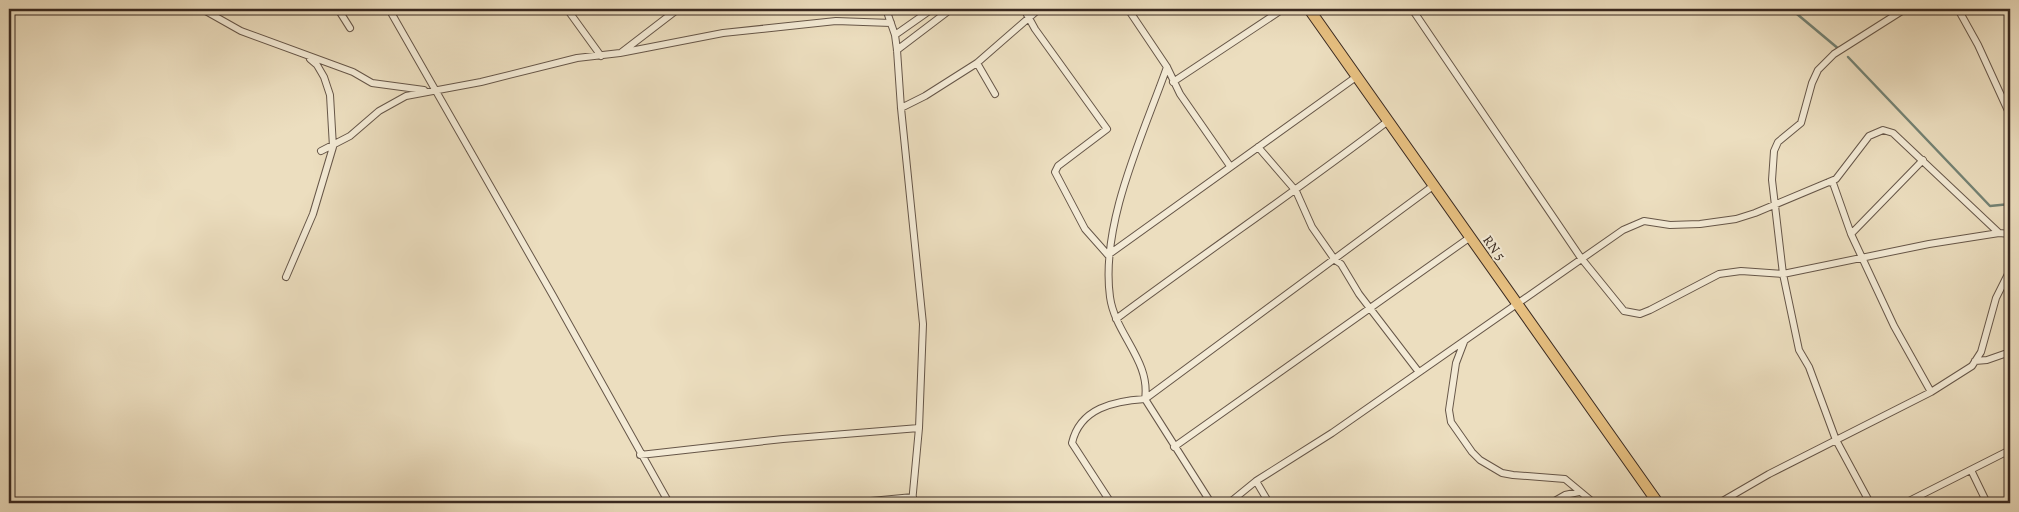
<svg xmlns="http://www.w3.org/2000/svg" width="2019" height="512" font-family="Alegreya,serif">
  <rect width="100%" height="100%" fill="#ecdebf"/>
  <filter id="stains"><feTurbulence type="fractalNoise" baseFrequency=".004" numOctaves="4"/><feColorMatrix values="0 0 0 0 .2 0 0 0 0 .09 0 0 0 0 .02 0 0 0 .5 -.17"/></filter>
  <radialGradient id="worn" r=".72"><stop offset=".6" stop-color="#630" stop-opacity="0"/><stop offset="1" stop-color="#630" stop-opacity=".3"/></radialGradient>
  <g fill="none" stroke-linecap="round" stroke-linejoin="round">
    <!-- stream -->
    <path stroke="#738274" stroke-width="2.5" d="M 1791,9 L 1840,50
      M 1848,57 L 1990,206 L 2010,204"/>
    <defs>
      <path id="minor" d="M 202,9 L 241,31 L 353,72 L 372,83 L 424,90
        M 338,9 L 350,28
        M 389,9 L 552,294 L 669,503
        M 567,9 L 601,56
        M 886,9 L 895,35 L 897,50 L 901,108 L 923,324 L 919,428 L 912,503
        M 1024,9 L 1035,29 L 1107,129 L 1058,166 L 1055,172 L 1085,229 L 1108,255 L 1356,77
        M 1128,9 L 1167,67 L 1180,94 L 1230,166
        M 1412,9 L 1581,258 L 1624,311 L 1640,314 L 1650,310 L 1719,274 L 1741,271 L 1783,274 L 1929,244 L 1999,233 L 2010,234
        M 1958,9 L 1978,45 L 2010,115
        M 895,35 L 932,9
        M 897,50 L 951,9
        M 622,52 L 678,9
        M 977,63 L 995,94
        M 1167,67 C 1143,135 1100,224 1110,297 C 1115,334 1151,361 1145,399 L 1211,503
        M 1173,82 L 1283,9
        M 901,108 L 925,96 L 977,63 L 1039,9
        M 1258,147 L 1296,191 L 1312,227 L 1335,260 L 1341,264 L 1359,294 L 1418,371
        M 321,151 L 350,136 L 379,111 L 406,96 L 481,82 L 577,58 L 620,53 L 723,33 L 836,21 L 891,23
        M 1923,160 L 1851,234 L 1894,326 L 1931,392
        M 1829,182 L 1833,183 L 1851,234
        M 286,277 L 313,214 L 333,147 L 330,95 L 324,77 L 317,65 L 310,59
        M 1116,319 C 1206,252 1299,189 1388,121
        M 1464,342 L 1456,363 L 1449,410 L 1451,422 L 1472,452 L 1480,460 L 1502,473 L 1513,475 L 1565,479 L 1594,503
        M 1975,361 L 1987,360 L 2010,352
        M 1174,447 L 1469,238
        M 640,455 L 783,439 L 919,428
        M 1971,470 L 1987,503
        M 1256,481 L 1269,503
        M 850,503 L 913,497
        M 1111,503 L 1072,443 C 1080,408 1114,401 1145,399 L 1433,186
        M 1229,503 L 1256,481 L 1332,433 L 1623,230 L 1644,221 L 1670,225 L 1700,224 L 1736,219 L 1755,213 L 1836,179 L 1869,136 L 1883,130 L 1893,133 L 1999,233
        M 1551,503 L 1565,495 L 1579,492
        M 1719,503 L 1769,474 L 1931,392 L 1972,366 L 1981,352 L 1996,298 L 2010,270
        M 1870,503 L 1836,440 L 1809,367 L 1799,350 L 1783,274 L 1772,180 L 1774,151 L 1778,142 L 1801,123 L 1812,83 L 1818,70 L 1834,54 L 1905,9
        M 1905,503 L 2010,450"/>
      <path id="primary" d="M 1309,9 L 1658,503"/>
    </defs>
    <!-- minor casing -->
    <use href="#minor" stroke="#665648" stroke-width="8"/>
    <!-- primary casing -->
    <use href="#primary" stroke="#392920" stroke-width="12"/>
    <!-- minor -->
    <use href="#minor" stroke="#f3ead5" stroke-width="6"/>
    <!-- primary -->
    <use href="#primary" stroke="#e6bf80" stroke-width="10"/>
  </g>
  <g text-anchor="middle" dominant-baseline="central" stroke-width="4" stroke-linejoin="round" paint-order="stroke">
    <!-- street labels -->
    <g font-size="14" fill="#392920" stroke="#f3ead5">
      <text transform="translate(1494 248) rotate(54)">RN 5</text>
    </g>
  </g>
  <!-- margin -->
  <rect width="2019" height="512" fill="none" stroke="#ecdebf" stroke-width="30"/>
  <rect x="10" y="10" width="1999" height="492" fill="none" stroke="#392920" stroke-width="2.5"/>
  <rect x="15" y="15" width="1989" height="482" fill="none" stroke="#392920"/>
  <rect width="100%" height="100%" filter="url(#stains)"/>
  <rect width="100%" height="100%" fill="url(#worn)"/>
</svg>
